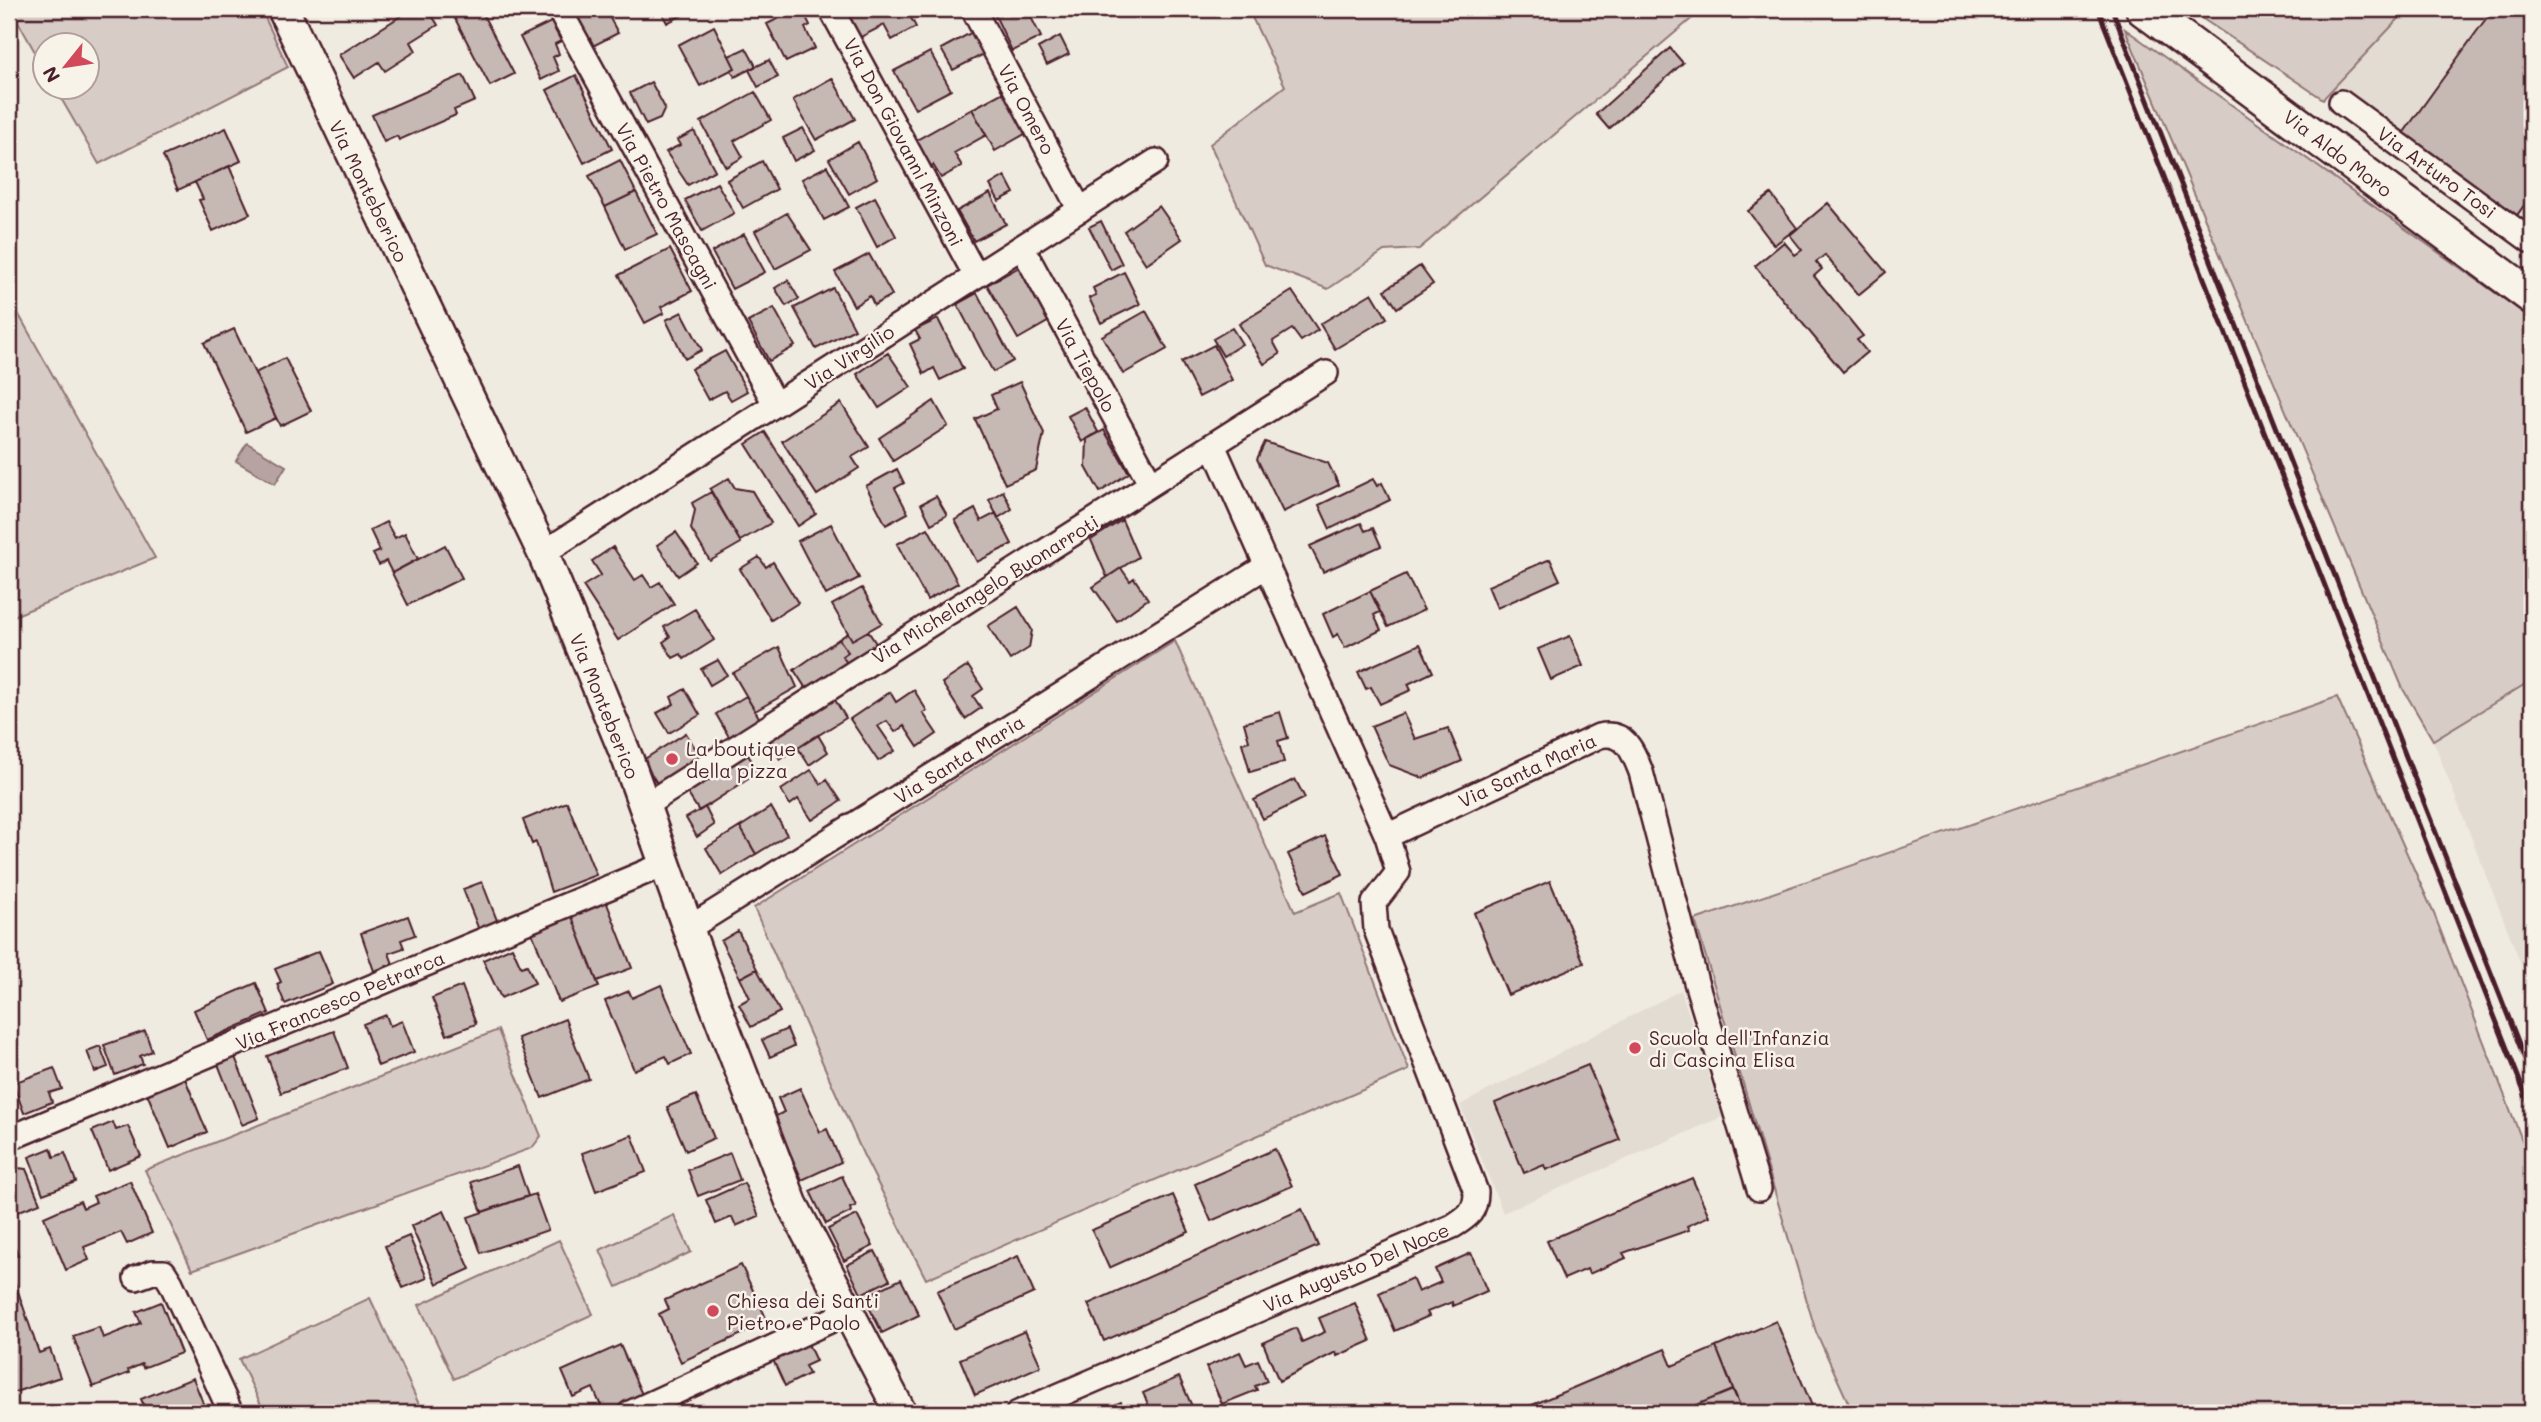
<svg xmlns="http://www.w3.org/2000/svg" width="2541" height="1422" font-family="Mali,sans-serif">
  <rect width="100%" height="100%" fill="#f0ebe0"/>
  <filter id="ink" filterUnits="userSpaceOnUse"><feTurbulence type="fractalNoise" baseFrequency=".0143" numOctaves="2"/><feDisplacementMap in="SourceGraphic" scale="14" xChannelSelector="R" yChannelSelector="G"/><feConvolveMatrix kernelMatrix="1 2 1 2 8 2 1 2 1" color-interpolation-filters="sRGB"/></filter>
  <g filter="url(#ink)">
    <!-- built -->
    <path fill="#e3dcd2" d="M 2408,9 L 2532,9 L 2532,231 L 2333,90 Z
      M 2532,680 L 2532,992 L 2433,740 Z
      M 1681,990 L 1722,1117 L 1503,1213 L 1460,1105 Z"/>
    <!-- green -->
    <path fill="#d8cdc6" stroke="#917678" stroke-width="2" d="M 11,9 L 261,9 L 288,67 L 99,164 L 55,88 L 88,88 L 88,46 L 46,46 L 45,70 Z
      M 1248,9 L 1703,9 L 1419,249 L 1384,251 L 1328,289 L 1265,265 L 1210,144 L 1285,86 Z
      M 2188,9 L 2408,9 L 2323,99 Z
      M 2125,29 L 2532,319 L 2532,680 L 2433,740 L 2403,689 Z
      M 9,297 L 155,558 L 9,618 Z
      M 1175,641 L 1295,912 L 1341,893 L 1409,1070 L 926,1279 L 863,1154 L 754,908 Z
      M 2337,697 L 2434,914 L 2532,1166 L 2532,1413 L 1853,1413 L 1816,1332 L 1695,920 Z
      M 498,1030 L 541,1136 L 532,1148 L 192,1270 L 145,1170 Z
      M 674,1215 L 691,1252 L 617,1287 L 600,1250 Z
      M 559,1240 L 593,1314 L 454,1379 L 419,1305 Z
      M 370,1298 L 423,1413 L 265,1413 L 239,1359 Z"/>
    <!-- water -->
    <path fill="#b7a4a2" stroke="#8b6f72" stroke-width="2" d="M 247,443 L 286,466 L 275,484 L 236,461 Z"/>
    <!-- building -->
    <path fill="#c6b8b3" stroke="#4a1f2b" stroke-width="2" d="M 412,9 L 428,9 L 438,25 L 411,42 L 416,51 L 385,71 L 379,62 L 354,78 L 339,55 Z
      M 450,9 L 480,9 L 514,74 L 490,86 Z
      M 572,9 L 605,9 L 618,33 L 591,47 Z
      M 660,9 L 694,9 L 667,23 Z
      M 798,9 L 802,9 L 810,25 L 805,28 L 815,48 L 786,62 L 767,24 Z
      M 855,9 L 906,9 L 916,27 L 892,40 L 884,25 L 859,38 L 847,13 Z
      M 992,9 L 1027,9 L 1041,37 L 1012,51 Z
      M 2493,9 L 2532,9 L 2532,194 L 2515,218 L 2402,135 Z
      M 551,22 L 561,41 L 555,44 L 559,54 L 553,57 L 559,71 L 541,80 L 520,37 Z
      M 714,26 L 735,68 L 700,86 L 678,45 Z
      M 974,31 L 986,53 L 953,70 L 941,49 Z
      M 1060,36 L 1069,54 L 1047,65 L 1038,48 Z
      M 746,48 L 756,66 L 735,77 L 731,70 L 735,68 L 729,56 Z
      M 1670,48 L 1683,63 L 1609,129 L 1596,114 Z
      M 930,52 L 951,90 L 915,109 L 894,71 Z
      M 769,60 L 778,77 L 758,87 L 749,70 Z
      M 463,75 L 475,101 L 454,110 L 456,115 L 399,140 L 397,136 L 384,142 L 372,115 Z
      M 576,75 L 612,149 L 584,163 L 547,90 Z
      M 832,78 L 855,119 L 816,140 L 793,100 Z
      M 651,82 L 665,108 L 660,119 L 646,125 L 630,93 Z
      M 1007,90 L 1030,131 L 995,151 L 972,109 Z
      M 755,92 L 771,120 L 734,141 L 743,157 L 726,167 L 701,122 Z
      M 972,109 L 986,135 L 954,153 L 962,166 L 941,178 L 933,165 L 930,167 L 915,141 Z
      M 226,128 L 241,161 L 178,190 L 163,156 Z
      M 803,128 L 815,150 L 794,161 L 783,138 Z
      M 694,131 L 715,170 L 688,185 L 666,152 L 680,145 L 677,140 Z
      M 858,142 L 877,178 L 849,194 L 829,159 Z
      M 620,160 L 636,192 L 605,207 L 589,176 Z
      M 762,161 L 777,189 L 743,208 L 727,180 Z
      M 229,166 L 250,214 L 213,231 L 199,200 L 203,199 L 195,182 Z
      M 827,166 L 849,207 L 824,220 L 802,179 Z
      M 1005,176 L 1014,193 L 999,201 L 990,185 Z
      M 717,183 L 734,213 L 702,231 L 685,200 Z
      M 636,192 L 657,234 L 625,249 L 605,207 Z
      M 990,193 L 1006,224 L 974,241 L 957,211 Z
      M 1771,194 L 1797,228 L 1774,245 L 1748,211 Z
      M 875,197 L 896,236 L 877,247 L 856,207 Z
      M 1828,203 L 1886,272 L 1858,295 L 1825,255 L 1816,262 L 1822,269 L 1814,276 L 1863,336 L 1857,340 L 1867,352 L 1843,372 L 1755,266 L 1784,242 L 1795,255 L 1802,250 L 1790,235 Z
      M 1159,206 L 1182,239 L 1146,264 L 1124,231 Z
      M 787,213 L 811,250 L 775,269 L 755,231 Z
      M 1101,221 L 1122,264 L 1111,270 L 1089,227 Z
      M 744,234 L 765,272 L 732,289 L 712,252 Z
      M 670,249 L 692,291 L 661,307 L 664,313 L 645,323 L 619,275 Z
      M 869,254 L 892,295 L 874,305 L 870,296 L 854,306 L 835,272 Z
      M 1021,266 L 1051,320 L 1018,339 L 987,285 Z
      M 1420,266 L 1433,284 L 1397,308 L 1385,290 Z
      M 1124,272 L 1140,304 L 1101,323 L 1089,298 L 1096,295 L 1093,288 Z
      M 788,280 L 799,299 L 786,306 L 775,288 Z
      M 833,288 L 855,329 L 816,349 L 794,308 Z
      M 1292,291 L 1318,330 L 1301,341 L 1292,329 L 1273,341 L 1280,354 L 1264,364 L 1239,324 Z
      M 977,293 L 1013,361 L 993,372 L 957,304 Z
      M 1372,293 L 1387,318 L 1335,349 L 1320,324 Z
      M 774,308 L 795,346 L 769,361 L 748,322 Z
      M 1146,311 L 1167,349 L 1123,374 L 1102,336 Z
      M 682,312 L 702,350 L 685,359 L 666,320 Z
      M 938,319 L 963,369 L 940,380 L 934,368 L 924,374 L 910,344 L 920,339 L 915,330 Z
      M 1232,328 L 1242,344 L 1223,356 L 1213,339 Z
      M 234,329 L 276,418 L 246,432 L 204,343 Z
      M 1214,345 L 1232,380 L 1199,397 L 1181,362 Z
      M 725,351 L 747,391 L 731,400 L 725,391 L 708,400 L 691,369 Z
      M 888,353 L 911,387 L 879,408 L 857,374 Z
      M 285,358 L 311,411 L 280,426 L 255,373 Z
      M 1020,382 L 1044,433 L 1036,470 L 1005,484 L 975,419 L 997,409 L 991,395 Z
      M 934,401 L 948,426 L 893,461 L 879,438 Z
      M 841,403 L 869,447 L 852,457 L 859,468 L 817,495 L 782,441 Z
      M 1085,407 L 1098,432 L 1082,442 L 1068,416 Z
      M 1104,430 L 1129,473 L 1100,492 L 1086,467 L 1087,439 Z
      M 765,432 L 816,514 L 798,526 L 746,444 Z
      M 1265,442 L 1328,463 L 1339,485 L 1283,512 L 1257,459 Z
      M 897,469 L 904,483 L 895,488 L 908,513 L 886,525 L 866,486 Z
      M 729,478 L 735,488 L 752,491 L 771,523 L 740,541 L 710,489 Z
      M 1373,479 L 1377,486 L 1382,483 L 1390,500 L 1330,529 L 1319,505 Z
      M 1003,491 L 1012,509 L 998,518 L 989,500 Z
      M 711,492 L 741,543 L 710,561 L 691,529 L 695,510 L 692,503 Z
      M 936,496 L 947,515 L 931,524 L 921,504 Z
      M 975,509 L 981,521 L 996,513 L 1012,544 L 977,562 L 955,520 Z
      M 1122,520 L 1138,557 L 1107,577 L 1091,540 Z
      M 386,522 L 395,538 L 405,533 L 418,559 L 392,573 L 386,561 L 379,565 L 373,554 L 380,551 L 370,530 Z
      M 1361,523 L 1365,531 L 1373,528 L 1381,546 L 1323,572 L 1310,546 Z
      M 831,524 L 859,578 L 826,595 L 798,541 Z
      M 928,528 L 958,583 L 927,600 L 897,544 Z
      M 676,532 L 697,563 L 678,576 L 657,545 Z
      M 445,545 L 462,578 L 408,605 L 392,573 Z
      M 613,547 L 635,580 L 643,575 L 651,587 L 660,582 L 674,604 L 618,640 L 583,586 L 601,575 L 592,561 Z
      M 759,557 L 766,567 L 773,562 L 798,603 L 771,620 L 740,569 Z
      M 1550,559 L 1560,580 L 1497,608 L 1488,586 Z
      M 1121,568 L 1130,581 L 1134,578 L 1148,599 L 1117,621 L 1093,587 Z
      M 1406,574 L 1424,610 L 1388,627 L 1370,591 Z
      M 862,588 L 882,623 L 852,640 L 832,605 Z
      M 1370,591 L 1380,612 L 1374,615 L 1381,630 L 1345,648 L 1338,634 L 1333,637 L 1323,614 Z
      M 1018,607 L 1032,630 L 1029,648 L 1010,660 L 988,626 Z
      M 695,609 L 714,640 L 684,659 L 681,654 L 673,658 L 663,642 L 670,637 L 664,627 Z
      M 868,631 L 877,645 L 847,663 L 842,656 L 848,652 L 839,639 L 848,633 L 852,640 Z
      M 1570,636 L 1583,666 L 1551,680 L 1538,649 Z
      M 839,639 L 848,652 L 842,656 L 847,663 L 807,690 L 794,670 Z
      M 1420,644 L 1433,672 L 1408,684 L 1411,690 L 1380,704 L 1371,687 L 1366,689 L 1358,672 Z
      M 779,647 L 797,687 L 755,711 L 733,673 Z
      M 718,660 L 727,675 L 710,685 L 701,669 Z
      M 968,666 L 983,689 L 973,696 L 981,708 L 965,719 L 942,683 Z
      M 685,689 L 700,715 L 669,733 L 657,713 L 674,704 L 671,697 Z
      M 914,690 L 927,711 L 923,713 L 937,734 L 918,747 L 904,726 L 895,732 L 887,721 L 878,726 L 895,751 L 878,761 L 850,719 L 890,692 L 896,702 Z
      M 746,696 L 760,719 L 729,737 L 716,714 Z
      M 835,700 L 846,718 L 780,759 L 769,741 Z
      M 1280,712 L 1288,738 L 1278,741 L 1284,762 L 1250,772 L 1242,743 L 1249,741 L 1244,723 Z
      M 1403,713 L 1415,739 L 1448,728 L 1462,761 L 1423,778 L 1389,765 L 1371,726 Z
      M 686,733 L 701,758 L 658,785 L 643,760 Z
      M 818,735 L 828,752 L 809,765 L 798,748 Z
      M 746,752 L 759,772 L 699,811 L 686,791 Z
      M 811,770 L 821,784 L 827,780 L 841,801 L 812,820 L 798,799 L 790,805 L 781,790 Z
      M 1295,779 L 1305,798 L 1263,819 L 1254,800 Z
      M 567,802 L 596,875 L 551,892 L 536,842 L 532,844 L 523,820 Z
      M 705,807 L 714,825 L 697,837 L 686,818 Z
      M 771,807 L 787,835 L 756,854 L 740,827 Z
      M 740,827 L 756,854 L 722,875 L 706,848 Z
      M 1325,836 L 1343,874 L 1306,892 L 1288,854 Z
      M 1550,881 L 1584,963 L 1508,995 L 1474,913 Z
      M 482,882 L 498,923 L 479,930 L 463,889 Z
      M 606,901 L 632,968 L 597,981 L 571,914 Z
      M 571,914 L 599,987 L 559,1002 L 531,930 Z
      M 408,916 L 415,935 L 401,940 L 404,948 L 389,953 L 393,964 L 374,971 L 361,933 Z
      M 738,931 L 757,969 L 740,978 L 721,941 Z
      M 512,947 L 521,967 L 527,965 L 535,983 L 501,998 L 483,960 Z
      M 319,951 L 333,984 L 285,1004 L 277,984 L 281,982 L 275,969 Z
      M 757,969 L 780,1012 L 751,1027 L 739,1004 L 750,998 L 740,978 Z
      M 256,983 L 269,1013 L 207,1040 L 194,1010 Z
      M 661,985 L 691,1054 L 670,1064 L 666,1056 L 634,1070 L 605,1001 L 629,991 L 632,998 Z
      M 462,986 L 476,1024 L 447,1035 L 432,998 Z
      M 386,1015 L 390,1026 L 402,1021 L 414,1052 L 378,1066 L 363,1024 Z
      M 565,1019 L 589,1079 L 542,1098 L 518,1038 Z
      M 787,1029 L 794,1046 L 770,1057 L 762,1040 Z
      M 145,1031 L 152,1051 L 140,1056 L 143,1064 L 115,1075 L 104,1045 Z
      M 334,1031 L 348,1068 L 281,1093 L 267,1056 Z
      M 100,1046 L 108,1067 L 95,1072 L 87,1051 Z
      M 235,1057 L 259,1118 L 242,1125 L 218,1064 Z
      M 1588,1065 L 1620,1140 L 1546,1170 L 1544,1165 L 1524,1173 L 1495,1103 Z
      M 54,1068 L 62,1089 L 49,1093 L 52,1102 L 24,1113 L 13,1083 Z
      M 184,1076 L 207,1132 L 170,1148 L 146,1091 Z
      M 800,1088 L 820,1132 L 827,1129 L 841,1162 L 802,1180 L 774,1117 L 784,1112 L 778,1098 Z
      M 696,1095 L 714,1138 L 686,1151 L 667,1107 Z
      M 113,1122 L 116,1130 L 128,1126 L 141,1156 L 108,1170 L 92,1131 Z
      M 632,1135 L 646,1172 L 596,1191 L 582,1153 Z
      M 51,1148 L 54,1157 L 65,1153 L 76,1182 L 43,1194 L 29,1157 Z
      M 1275,1149 L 1292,1186 L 1211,1221 L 1195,1184 Z
      M 730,1153 L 740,1180 L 698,1196 L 688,1170 Z
      M 518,1166 L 528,1196 L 482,1212 L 471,1182 Z
      M 9,1167 L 26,1169 L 40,1203 L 9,1215 L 9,1197 L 16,1192 Z
      M 842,1176 L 856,1206 L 850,1208 L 851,1212 L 826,1224 L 810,1191 Z
      M 1692,1178 L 1709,1216 L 1687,1226 L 1689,1230 L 1623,1253 L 1626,1258 L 1589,1274 L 1587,1269 L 1564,1279 L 1547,1241 Z
      M 130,1181 L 152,1233 L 127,1244 L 121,1232 L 84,1247 L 89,1260 L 66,1270 L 44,1217 L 80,1201 L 83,1208 L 96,1202 L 93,1196 Z
      M 744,1183 L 759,1216 L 736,1226 L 732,1217 L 716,1224 L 706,1200 Z
      M 535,1194 L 548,1230 L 481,1253 L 468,1217 Z
      M 1173,1195 L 1189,1232 L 1109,1268 L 1092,1230 Z
      M 1302,1209 L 1318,1246 L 1104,1341 L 1088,1304 Z
      M 444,1211 L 470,1269 L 437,1284 L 411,1226 Z
      M 857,1215 L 873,1246 L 844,1261 L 828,1229 Z
      M 9,1232 L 18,1255 L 9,1258 Z
      M 409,1236 L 427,1278 L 403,1288 L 385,1246 Z
      M 875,1251 L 890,1280 L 861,1294 L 847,1265 Z
      M 1471,1253 L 1487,1291 L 1453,1306 L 1452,1302 L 1427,1312 L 1429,1316 L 1395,1331 L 1379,1293 L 1412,1278 L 1418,1292 L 1441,1282 L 1435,1269 Z
      M 1018,1256 L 1034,1293 L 954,1329 L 937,1291 Z
      M 9,1265 L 39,1353 L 50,1349 L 60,1377 L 9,1394 Z
      M 741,1265 L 768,1322 L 681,1362 L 659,1314 L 669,1309 L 665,1300 Z
      M 901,1279 L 919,1315 L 882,1333 L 864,1297 Z
      M 161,1302 L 181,1353 L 143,1368 L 142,1364 L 128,1370 L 129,1373 L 93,1387 L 73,1336 L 99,1327 L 103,1338 L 141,1323 L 136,1312 Z
      M 1355,1303 L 1371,1341 L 1337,1356 L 1336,1352 L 1279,1381 L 1263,1343 L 1296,1328 L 1302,1342 L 1325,1332 L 1319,1318 Z
      M 1776,1321 L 1815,1413 L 1743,1413 L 1716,1347 Z
      M 1025,1331 L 1041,1366 L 975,1395 L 960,1359 Z
      M 808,1344 L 816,1361 L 805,1366 L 809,1374 L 785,1386 L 773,1360 Z
      M 620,1345 L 644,1399 L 613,1413 L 604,1413 L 593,1388 L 573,1397 L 562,1371 Z
      M 1716,1347 L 1733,1390 L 1677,1413 L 1518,1411 L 1665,1349 L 1672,1366 Z
      M 1240,1352 L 1246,1365 L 1258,1360 L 1267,1381 L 1255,1386 L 1257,1390 L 1222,1404 L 1206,1367 Z
      M 1179,1377 L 1195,1413 L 1132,1413 L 1149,1406 L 1143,1393 Z
      M 193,1378 L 207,1413 L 147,1413 L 141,1399 Z
      M 1733,1390 L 1743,1413 L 1677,1413 Z
      M 1121,1402 L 1125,1413 L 1095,1413 Z"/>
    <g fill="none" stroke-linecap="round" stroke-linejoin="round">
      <defs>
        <path id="minor" d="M 559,9 L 775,404
          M 831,9 L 976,276
          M 973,9 L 1080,210
          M 2341,102 L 2532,242
          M 1022,247 L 1151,484
          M 1213,445 L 1387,836 L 1599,736 C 1625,730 1633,751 1641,772 L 1696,982 L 1759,1189
          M 543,553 L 1156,161
          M 644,806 L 1326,373
          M 689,928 L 1265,567
          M 15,1136 L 665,864
          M 136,1278 L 153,1272 L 164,1272 L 171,1283 L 231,1413
          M 630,1413 L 849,1312
          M 1018,1413 L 1453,1226 C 1469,1216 1476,1211 1476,1192 L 1376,930 L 1374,903 L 1398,872 L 1387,836"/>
        <path id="tertiary" d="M 283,9 L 543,553 L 628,760 L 715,1004 L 792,1204 L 901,1413"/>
        <path id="secondary" d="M 2143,9 L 2532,297"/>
      </defs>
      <!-- minor casing -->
      <use href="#minor" stroke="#4a1f2b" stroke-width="28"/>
      <!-- tertiary casing -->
      <use href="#tertiary" stroke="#4a1f2b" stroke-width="35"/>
      <!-- secondary casing -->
      <use href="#secondary" stroke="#4a1f2b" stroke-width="38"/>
      <!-- minor -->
      <use href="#minor" stroke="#f7f3e8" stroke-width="23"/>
      <!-- tertiary -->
      <use href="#tertiary" stroke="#f7f3e8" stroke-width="30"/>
      <!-- secondary -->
      <use href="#secondary" stroke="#f7f3e8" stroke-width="33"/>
      <!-- rail -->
      <path stroke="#4a1f2b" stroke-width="5" d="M 2098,9 L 2532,1112
        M 2112,9 L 2532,1077"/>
    </g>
  </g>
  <!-- markers -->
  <g fill="#d1495b" stroke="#f7f3e8" stroke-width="2.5">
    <circle cx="672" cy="759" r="7"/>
    <circle cx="1635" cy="1048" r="7"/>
    <circle cx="713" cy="1311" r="7"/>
  </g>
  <g text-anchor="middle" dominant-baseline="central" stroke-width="5" stroke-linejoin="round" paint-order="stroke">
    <!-- street labels -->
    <g font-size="19" fill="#4a1f2b" stroke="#f7f3e8">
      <text transform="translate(1027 109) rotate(62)">Via Omero</text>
      <text transform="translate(904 142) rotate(62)">Via Don Giovanni Minzoni</text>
      <text transform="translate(2338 153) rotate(37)">Via Aldo Moro</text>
      <text transform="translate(2437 172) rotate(36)">Via Arturo Tosi</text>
      <text transform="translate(369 191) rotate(64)">Via Monteberico</text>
      <text transform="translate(667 206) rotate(61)">Via Pietro Mascagni</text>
      <text transform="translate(849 357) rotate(-33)">Via Virgilio</text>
      <text transform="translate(1086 365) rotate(61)">Via Tiepolo</text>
      <text transform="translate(985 589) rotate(-32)">Via Michelangelo Buonarroti</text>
      <text transform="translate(605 706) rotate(68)">Via Monteberico</text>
      <text transform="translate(959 759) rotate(-32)">Via Santa Maria</text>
      <text transform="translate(1527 770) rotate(-25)">Via Santa Maria</text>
      <text transform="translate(340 1000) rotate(-23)">Via Francesco Petrarca</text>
      <text transform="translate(1356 1267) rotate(-23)">Via Augusto Del Noce</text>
    </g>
    <!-- poi labels -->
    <g font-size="19" fill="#4a1f2b" stroke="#f7f3e8" text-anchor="start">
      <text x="686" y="748">La boutique<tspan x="686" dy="22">della pizza</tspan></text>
      <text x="1649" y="1037">Scuola dell'Infanzia<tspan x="1649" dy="22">di Cascina Elisa</tspan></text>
      <text x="727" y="1300">Chiesa dei Santi<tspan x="727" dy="22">Pietro e Paolo</tspan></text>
    </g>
  </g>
  <!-- margin -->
  <rect width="2541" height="1422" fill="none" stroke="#f7f3e8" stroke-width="35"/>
  <rect x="18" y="18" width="2506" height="1387" fill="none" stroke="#4a1f2b" stroke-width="2.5" filter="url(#ink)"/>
  <!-- north arrow -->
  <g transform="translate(66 66) rotate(240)"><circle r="33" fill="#f7f3e8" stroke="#b29e9c" stroke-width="2"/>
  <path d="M0-5L12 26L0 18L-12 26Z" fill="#d1495b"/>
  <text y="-10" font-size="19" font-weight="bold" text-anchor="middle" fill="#4a1f2b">N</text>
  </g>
</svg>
